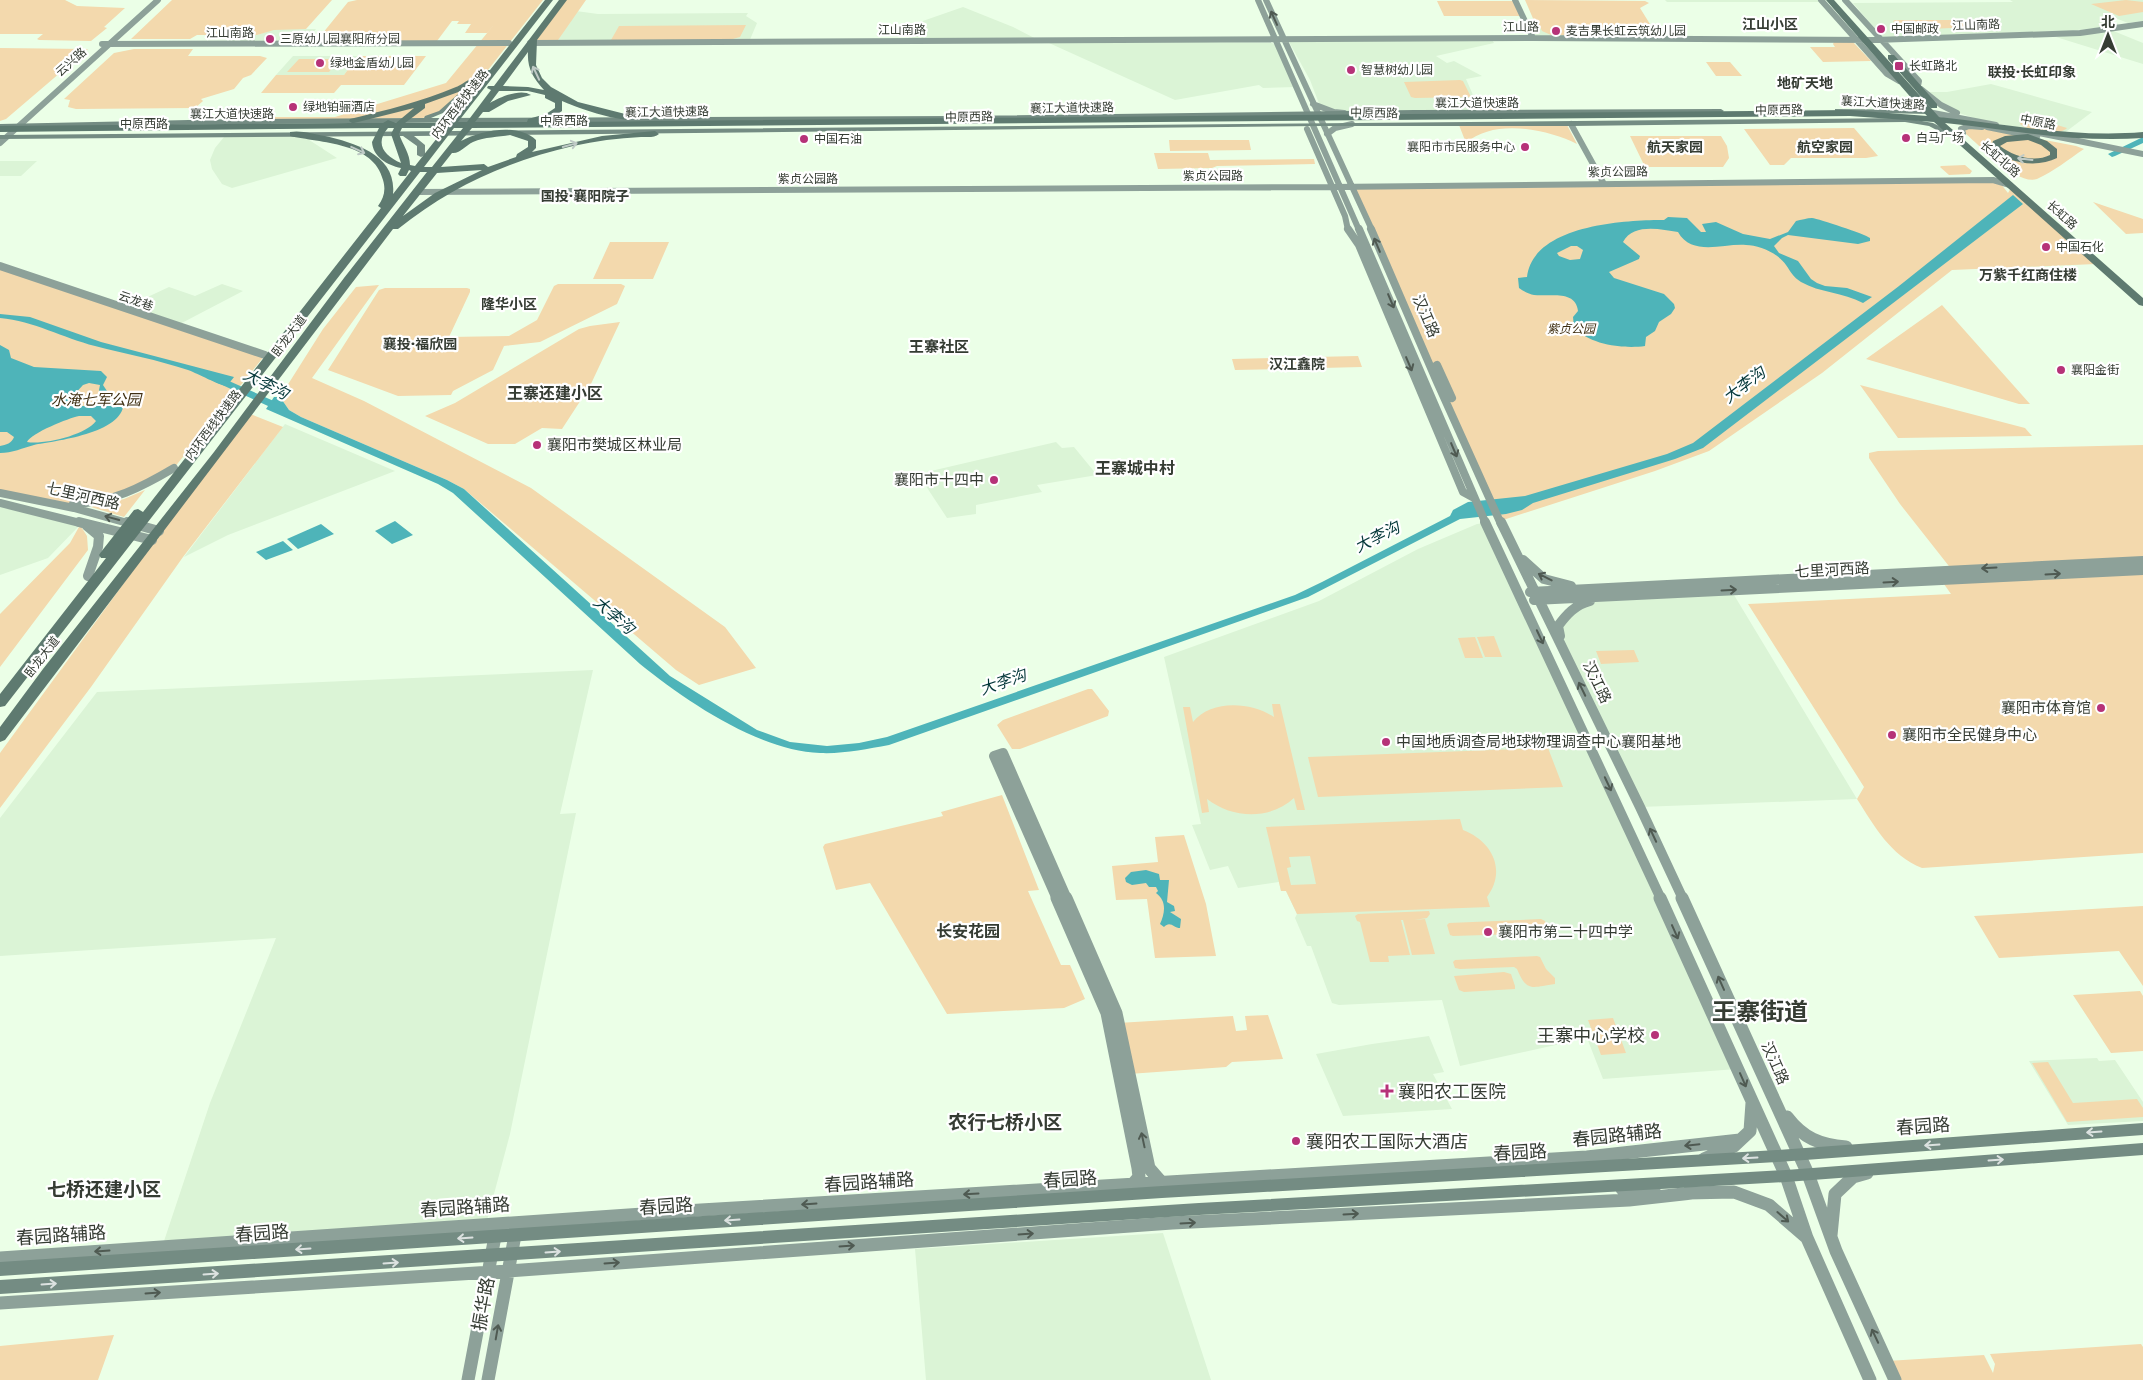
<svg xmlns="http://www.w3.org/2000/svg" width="2143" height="1380" font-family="'Roboto Serif','Noto Sans SC',serif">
  <rect width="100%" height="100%" fill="#ebffe7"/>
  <!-- built -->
  <path fill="#dbf4d6" d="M 1665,0 L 1819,0 L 1820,2 L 1667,2 Z
    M 2010,0 L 2143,0 L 2143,21 L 2128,23 L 2113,17 L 2107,18 L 2120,25 L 2069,31 L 1882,37 L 1853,3 L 2013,2 Z
    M 963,7 L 1013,27 L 1040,41 L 916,42 L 897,30 Z
    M 576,11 L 598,14 L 748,13 L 746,16 L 757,23 L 749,42 L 556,43 Z
    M 1526,23 L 1577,23 L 1586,38 L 1533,38 Z
    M 274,29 L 316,29 L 304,44 L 228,44 L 237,35 L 257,35 Z
    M 2111,30 L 2143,43 L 2143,64 L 2056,37 Z
    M 1288,40 L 1492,40 L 1494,43 L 1436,56 L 1447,63 L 1454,61 L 1482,76 L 1466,79 L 1480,111 L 1344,112 L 1320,106 L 1310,80 Z
    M 1203,42 L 1272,43 L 1275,45 L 1295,87 L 1263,88 L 1259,85 L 1175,100 L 1049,43 Z
    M 293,56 L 358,56 L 344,75 L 276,75 Z
    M 1991,84 L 2080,109 L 2092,112 L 2059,137 L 1977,119 L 1956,112 L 1925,92 L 1947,92 Z
    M 303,136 L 337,158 L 232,188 L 222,184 L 212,169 L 210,160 L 215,148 L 224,137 Z
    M 0,161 L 37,161 L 21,176 L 0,176 Z
    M 222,284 L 243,291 L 176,326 L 124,308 L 169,287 L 195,296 Z
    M 285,424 L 395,471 L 228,535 L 184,557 Z
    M 1056,442 L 1062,448 L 1074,447 L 1097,475 L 1037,485 L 1042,492 L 976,505 L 976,514 L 947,518 L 918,474 Z
    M 0,505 L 80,525 L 48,558 L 0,575 Z
    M 1486,523 L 1737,1069 L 1603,1079 L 1587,1038 L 1460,1066 L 1442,1000 L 1339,1005 L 1332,1003 L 1311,946 L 1307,946 L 1295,918 L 1297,914 L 1286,891 L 1281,891 L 1279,882 L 1238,888 L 1228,866 L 1210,870 L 1192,825 L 1201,824 L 1164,657 L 1319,601 L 1418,549 L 1477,524 Z
    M 1731,590 L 1857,799 L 1640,807 L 1561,645 L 1558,626 L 1579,604 L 1612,596 Z
    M 593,670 L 560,814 L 576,813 L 510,1134 L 486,1224 L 162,1247 L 210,1103 L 276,938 L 0,956 L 0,818 L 97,692 Z
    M 1429,1036 L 1444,1072 L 1433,1074 L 1452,1109 L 1343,1116 L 1316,1054 L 1372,1044 Z
    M 2097,1058 L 2099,1061 L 2115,1060 L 2143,1102 L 2143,1121 L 2068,1125 L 2029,1061 Z
    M 1163,1233 L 1211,1380 L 926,1380 L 915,1249 Z"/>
  <!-- green -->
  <path fill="#f3d9ad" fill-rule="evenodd" d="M 0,0 L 65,0 L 77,6 L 125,8 L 104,27 L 107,28 L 91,41 L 39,40 L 37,39 L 43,34 L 0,34 Z
    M 172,0 L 332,0 L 306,29 L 274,30 L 257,35 L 197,35 L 190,39 L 131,39 Z
    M 357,0 L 543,0 L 484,75 L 441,112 L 423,118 L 236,121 L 244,112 L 272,112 L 269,117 L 335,117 L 446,83 L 497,21 L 487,33 L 465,33 L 471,24 L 457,24 L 459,21 L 452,21 L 437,41 L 321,41 L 318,39 L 348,2 Z
    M 565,0 L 586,0 L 556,43 L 530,43 Z
    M 1525,0 L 1645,1 L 1649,3 L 1640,8 L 1658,37 L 1551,35 L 1542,31 L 1538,23 L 1535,23 Z
    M 2126,0 L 2143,2 L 2143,12 L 2119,16 L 2091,4 Z
    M 1437,1 L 1515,1 L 1522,16 L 1444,16 Z
    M 1895,20 L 1964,20 L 1976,27 L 1904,30 L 1899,29 L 1893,21 Z
    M 746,25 L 740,37 L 729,40 L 611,40 L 619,26 Z
    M 1834,42 L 1853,42 L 1871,61 L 1823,62 L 1810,47 L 1835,47 L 1833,44 Z
    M 0,48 L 88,49 L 6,119 L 0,121 Z
    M 134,49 L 193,49 L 188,56 L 260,56 L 267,58 L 251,75 L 243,78 L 234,89 L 201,99 L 203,101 L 195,108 L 76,109 L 68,107 L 70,100 L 64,99 L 114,53 Z
    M 358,56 L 426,56 L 404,85 L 341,85 L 334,93 L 261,93 L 276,75 L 344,75 Z
    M 335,57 L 354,57 L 344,67 L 333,67 L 329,72 L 287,72 L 299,59 L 332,59 Z
    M 1706,62 L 1730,62 L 1742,76 L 1716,76 Z
    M 1460,80 L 1463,81 L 1471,97 L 1415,98 L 1411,97 L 1404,82 Z
    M 1475,99 L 1496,99 L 1519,110 L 1480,111 Z
    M 2027,116 L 2067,128 C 2058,137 2035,130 2024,127 L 2020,124 L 2023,118 Z
    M 1459,125 L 1567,125 L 1577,144 C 1547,129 1494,118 1466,143 Z
    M 1854,128 L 1878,156 L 1866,158 L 1791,158 L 1784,165 L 1770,165 L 1744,129 Z
    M 1968,128 L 1989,129 L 2076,146 L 2084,149 C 2069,159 2053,172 2037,179 C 2018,186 1980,146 1966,134 L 1965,130 Z
    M 1630,136 L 1721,136 L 1727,146 L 1729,158 L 1723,167 L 1645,167 Z
    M 1169,140 L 1249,140 L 1251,150 L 1170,151 Z
    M 1208,153 L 1210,160 L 1314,159 L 1315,164 L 1217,166 L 1212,168 L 1158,169 L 1154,153 Z
    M 1965,165 L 1972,171 L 1970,174 L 1949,175 L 1940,167 L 1941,166 Z
    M 1985,180 L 2001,184 L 2008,193 L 2012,186 L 2096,264 L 1952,270 L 1822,373 L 1709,451 L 1655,471 L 1500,521 L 1353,186 Z
    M 2093,202 L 2143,219 L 2143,233 L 2126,234 Z
    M 610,242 L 669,242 L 653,279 L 593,279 Z
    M 0,266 L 265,355 L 174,468 L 133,489 L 83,503 L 53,503 L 0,493 Z
    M 558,284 L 621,284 L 625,286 L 617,304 L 540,342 L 504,346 L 493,370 L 453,391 L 451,395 L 398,396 L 328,370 L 379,290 L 385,288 L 467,288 L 470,289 L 470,292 L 449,337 L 509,336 L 537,320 L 554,286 Z
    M 379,285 L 312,378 L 364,401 L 531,488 L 725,627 L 756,668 L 699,685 L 676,670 L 464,489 L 447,480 L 301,417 L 289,410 L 280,397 L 323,329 L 356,287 Z
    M 1942,305 L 2030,404 L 2019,404 L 1866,359 Z
    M 620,322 L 590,386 L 562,429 L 542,428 L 515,444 L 488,444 L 425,416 L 455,403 L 579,329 L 590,326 Z
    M 1358,356 L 1362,367 L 1235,370 L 1232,359 Z
    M 1860,385 L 2025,428 L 2032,436 L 1898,438 Z
    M 248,413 L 283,427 L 183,557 L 91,687 L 0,808 L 0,753 Z
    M 2143,445 L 2143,561 L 1952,570 L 1900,504 L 1869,458 L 1869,453 L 1878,451 Z
    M 145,490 L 124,517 L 91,507 L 124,499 Z
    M 80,525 L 87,536 L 88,550 L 0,667 L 0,614 L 70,543 Z
    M 2143,568 L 2143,853 L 1922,868 C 1890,855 1875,827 1857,799 L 1864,787 L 1748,604 L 1951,594 L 1939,577 Z
    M 1494,636 L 1502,657 L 1485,657 L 1477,637 Z
    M 1475,637 L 1483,658 L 1465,658 L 1458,638 Z
    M 1634,650 L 1639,662 L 1601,664 L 1596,651 Z
    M 1088,689 L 1092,689 L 1109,711 L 1108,716 L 1020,749 L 1012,749 L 997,725 L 1003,720 Z
    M 1272,704 L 1280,704 L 1305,810 L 1297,810 L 1294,798 C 1270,820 1233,819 1207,799 L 1209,812 L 1202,813 L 1183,707 L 1190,707 L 1193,722 C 1211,699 1252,702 1274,717 Z
    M 1548,748 L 1563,787 L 1318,797 L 1308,757 Z
    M 1002,795 L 1039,890 L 1028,891 L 1061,965 L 1070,965 L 1085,999 L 1064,1008 L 947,1014 L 870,883 L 836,890 L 823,847 L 825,844 L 943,816 L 941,812 Z
    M 1460,819 L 1463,830 C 1492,841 1507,870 1487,897 L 1490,907 L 1297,914 L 1286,891 L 1281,891 L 1266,827 ZM 1310,856 L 1316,884 L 1291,885 L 1287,868 L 1291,867 L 1289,857 Z
    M 1184,835 L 1206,904 L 1216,956 L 1155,958 L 1147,899 L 1116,900 L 1112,866 L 1158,862 L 1155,837 Z
    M 2143,906 L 2143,986 L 2119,951 L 1999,958 L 1974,916 Z
    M 1429,911 L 1430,914 L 1427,918 L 1414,920 L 1425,919 L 1435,954 L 1412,955 L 1403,920 L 1401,920 L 1410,955 L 1388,956 L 1389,962 L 1370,962 L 1360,922 L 1357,921 L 1355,916 L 1358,914 Z
    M 1541,919 L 1545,921 L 1549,931 L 1547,933 L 1453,936 L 1450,935 L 1447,925 L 1449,923 Z
    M 1537,956 L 1540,957 L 1546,969 L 1555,978 L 1555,984 C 1532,987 1527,993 1517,969 L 1514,967 L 1460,969 L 1455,968 L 1453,962 L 1455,960 Z
    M 1504,972 L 1511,974 L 1515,986 L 1515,989 L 1464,992 L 1459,990 L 1454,976 Z
    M 2140,991 L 2143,996 L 2143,1051 L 2111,1053 L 2073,995 Z
    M 1268,1015 L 1283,1059 L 1232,1062 L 1226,1067 L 1129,1074 L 1118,1023 L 1233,1016 L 1236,1031 L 1247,1030 L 1245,1016 Z
    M 1613,1018 L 1626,1053 L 1601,1055 L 1588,1020 Z
    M 2048,1062 L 2073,1103 L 2137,1099 L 2143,1108 L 2143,1117 L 2067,1122 L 2032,1063 Z
    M 114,1335 L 98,1380 L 0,1380 L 0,1346 Z
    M 2141,1344 L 2143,1347 L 2143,1380 L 1895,1380 L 1887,1361 L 1984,1355 L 1993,1373 L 1995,1364 L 1990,1354 Z"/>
  <!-- water -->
  <path fill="#4eb4b9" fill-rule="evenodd" d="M 2013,195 L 2023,204 L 1703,448 L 1675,459 L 1533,503 L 1522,510 L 1506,514 L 1460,519 L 1308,597 L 889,745 C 866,749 844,754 820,753 C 759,751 686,701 640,664 L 453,493 L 438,484 L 266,409 L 274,397 L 280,397 L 289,410 L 301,417 L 447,480 L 464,489 L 670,676 L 757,730 L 790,742 L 827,746 L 859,743 L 887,737 L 1295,595 L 1322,582 L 1450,516 L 1453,510 L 1468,502 L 1525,496 L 1667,454 L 1693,443 L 1899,286 Z
    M 1668,217 L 1687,218 L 1701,232 L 1706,232 L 1702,224 L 1716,222 L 1743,234 L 1770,239 L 1788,232 L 1796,221 C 1801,220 1807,218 1812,218 C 1819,219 1865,234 1870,238 L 1870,241 L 1858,244 L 1788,235 L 1782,238 L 1774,246 L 1779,253 L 1798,261 L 1811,279 L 1817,283 L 1825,286 L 1847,288 L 1872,297 L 1863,303 C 1843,292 1820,293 1801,282 C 1793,277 1791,272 1786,265 C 1778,253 1759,245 1746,245 C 1724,243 1692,257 1678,232 C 1660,229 1633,223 1623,242 L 1640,256 L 1639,259 L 1609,272 L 1614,278 L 1664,294 L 1674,304 L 1675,308 L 1671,314 L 1659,322 L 1655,331 L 1646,337 L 1645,346 C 1624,349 1589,345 1574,327 L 1573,317 L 1578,311 C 1576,289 1548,297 1534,295 C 1529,294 1523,291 1519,288 L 1518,278 L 1527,277 C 1533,225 1624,220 1664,220 ZM 1571,246 L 1577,246 L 1583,250 L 1580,259 L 1570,260 L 1559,256 L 1557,253 Z
    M 0,314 L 30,317 L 101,342 L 234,377 L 227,386 C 218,385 199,374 188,370 C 158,360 126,354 95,346 C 63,338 34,321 0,318 Z
    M 0,345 L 9,350 L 11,358 L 34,367 L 101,371 L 107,377 L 103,385 L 107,391 L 123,399 C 130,433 55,441 34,445 C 23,448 12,453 0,453 L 0,446 C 6,445 12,443 14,437 L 7,432 L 0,432 ZM 89,383 L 100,385 L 99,390 L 105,400 L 96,406 L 81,406 L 72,397 L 83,385 ZM 79,416 L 91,416 L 96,421 C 86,435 44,445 27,442 C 31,433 69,418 79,416 Z
    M 395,521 L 413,535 L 392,544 L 375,531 Z
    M 321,524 L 334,534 L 298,549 L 287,539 Z
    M 283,541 L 293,550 L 266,560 L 256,552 Z
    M 1146,870 L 1159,874 L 1160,880 L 1169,880 L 1167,902 L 1174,906 L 1175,911 L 1170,912 L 1181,919 L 1180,928 C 1174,928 1170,920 1164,927 L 1160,924 C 1165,913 1167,901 1156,893 L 1158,891 L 1156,887 L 1149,887 L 1146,883 L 1132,885 L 1126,882 L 1125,878 L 1131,872 Z"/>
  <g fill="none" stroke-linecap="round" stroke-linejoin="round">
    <!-- river -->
    <path fill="#4eb4b9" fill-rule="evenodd" d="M 2143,137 L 2143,143 L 2115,156 L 2112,157 L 2108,154 Z
      M 211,373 L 276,402 L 292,414 L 286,417 L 268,406 L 207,378 L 206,376 Z"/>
    <!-- secondary-far3 -->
    <path stroke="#8da199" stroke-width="6" d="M 1258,0 L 1359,230
      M 1266,0 L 1372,230
      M 1515,0 L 1533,38
      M 1821,0 L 1887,74 L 1899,81
      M 1845,0 L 1919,81 L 1918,86
      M 530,43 L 1533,38 L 1875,40 L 2080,33 L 2143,24
      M 102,44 L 509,43
      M 1921,89 L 1941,105 L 1957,113
      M 1313,104 L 1334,112 L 1344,113
      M 1928,112 L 1996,125
      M 1571,124 L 1604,184
      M 1987,127 L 2037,137
      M 1307,129 L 1345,216 L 1348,230
      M 1963,133 L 1961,129 L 1969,126 L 1982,127
      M 2039,133 L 2143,154
      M 1327,134 L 1335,128 L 1352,124
      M 0,143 L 158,0
      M 416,192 L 1332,187 L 1993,180 L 2010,185"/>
    <!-- secondary-far2 -->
    <path stroke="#8da199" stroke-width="8" d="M 1348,229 L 1359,245 L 1463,492 L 1474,498
      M 1359,229 L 1486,524
      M 1371,229 L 1437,382 L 1501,524
      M 0,266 L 265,355
      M 1437,365 L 1452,398
      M 0,493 L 74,508 L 131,524
      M 0,503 L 84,524
      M 73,504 C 111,503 142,487 174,468"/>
    <!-- secondary-far1 -->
    <path stroke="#8da199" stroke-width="10" d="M 79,522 L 152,540
      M 127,522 L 159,531
      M 1485,522 L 1661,899
      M 1501,522 L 1640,807 L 1683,899
      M 87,526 L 99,536 L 98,547 L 88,576
      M 1523,560 L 1544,579 L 1571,586
      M 1530,592 L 2143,561
      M 1534,600 L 2143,570
      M 1560,636 L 1558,626 C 1567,614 1575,605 1590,601
      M 1057,899 L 994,756 L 1003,753 L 1067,899"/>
    <!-- secondary -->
    <path stroke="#8da199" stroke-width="13" d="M 1057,898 L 1107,1013 L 1138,1168 L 1139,1177 L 1132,1185
      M 1066,898 L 1116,1013 L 1149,1168 L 1162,1183
      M 1660,898 L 1786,1176 L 1807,1238 L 1870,1380
      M 1682,898 L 1808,1174 L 1836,1251 L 1895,1380
      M 1787,1117 C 1803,1138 1820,1145 1846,1147
      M 1704,1159 L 1734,1146 L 1750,1131 L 1752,1103
      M 1622,1189 L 1655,1193
      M 1687,1193 L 1734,1192 L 1769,1205 L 1806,1237
      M 1831,1235 L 1835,1194 L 1853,1177 L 1867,1173
      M 0,1258 L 701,1210 L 1587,1157 L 1740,1140
      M 0,1303 L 508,1271 L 1172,1223 L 1629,1200 L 1692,1193
      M 468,1380 L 496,1231
      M 488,1380 L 515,1235"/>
    <!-- primary -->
    <path fill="#748c83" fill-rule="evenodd" d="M 475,79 L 477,80 L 477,82 L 443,113 L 431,118 L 961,116 L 1414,110 L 1721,109 L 1724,111 L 1721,113 C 1467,114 1214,118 960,120 C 640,123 320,121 0,128 L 0,124 L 236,119 L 424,118 L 425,116 L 439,111 Z
      M 1835,109 L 1928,110 L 1931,112 L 1928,114 L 1837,112 L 1835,111 Z
      M 1905,118 L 1933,123 L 1957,135 L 1950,137 L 1929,126 L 1905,122 L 1571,126 L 1322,126 L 414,136 L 425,145 L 425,155 L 421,157 L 417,155 L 417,146 L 403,136 L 0,139 L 0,135 Z
      M 2143,1123 L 2143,1135 L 1777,1162 L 1162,1198 L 0,1276 L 0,1262 L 1162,1186 L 1777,1150 Z
      M 2143,1143 L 2143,1155 L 1786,1182 L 1199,1215 L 0,1294 L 0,1280 L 1199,1203 L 1786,1170 Z"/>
    <!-- highway -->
    <path fill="#5e7a70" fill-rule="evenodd" d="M 545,0 L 553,0 L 458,122 L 467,122 L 491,90 L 487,88 L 488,86 L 494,86 L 559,0 L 567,0 L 537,40 L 536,65 L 542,78 L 551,87 L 578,102 L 637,117 C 626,126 576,107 562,101 L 562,111 L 552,118 L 538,122 L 1850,110 L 1927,116 L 1826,0 L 1834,0 L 1939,117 C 2007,124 2074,138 2143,132 L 2143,138 C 2076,143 2012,130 1945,123 L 2143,298 L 2143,306 L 2139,305 L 1934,122 L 1850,116 L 472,128 L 461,141 C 482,130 518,123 536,140 L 536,148 L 532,152 L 602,136 L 655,131 L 659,134 C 655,138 648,137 641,137 C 618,138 595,141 573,146 C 508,161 450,187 398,229 L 393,229 L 5,740 L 0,742 L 0,727 L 43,669 L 214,452 L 344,278 L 427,172 L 420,172 L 5,706 L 0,707 L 0,694 L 106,558 L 101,558 L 99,555 L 101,552 L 134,510 L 138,509 L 143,512 L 381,208 L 378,206 C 384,198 386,190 383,180 C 374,142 320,143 290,136 L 290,132 C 301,130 314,134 325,136 C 355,143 397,155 393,194 L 411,171 L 409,170 L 406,176 L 400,176 L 398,174 L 401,168 C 387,165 373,157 372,142 L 379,128 L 0,132 L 0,126 L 352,123 L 349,121 L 350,119 C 386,110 421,102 456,87 C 464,84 482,69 490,70 ZM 528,52 C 527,68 533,78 544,90 L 528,87 L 503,86 ZM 483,79 L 449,123 L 405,123 L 425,108 L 425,104 L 464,90 ZM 499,91 L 528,91 L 545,95 L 545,98 L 555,103 L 555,108 L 546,114 L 528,119 L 527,122 L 475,122 L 483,112 L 489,112 L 508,101 L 531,95 C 521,88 500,97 490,103 ZM 414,108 L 396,123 L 388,120 L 383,123 L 354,123 ZM 388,128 L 394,128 L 391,134 L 401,163 C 385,156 374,144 388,128 ZM 402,128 L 445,128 L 415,166 L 410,165 C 410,154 403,145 399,134 ZM 454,128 L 463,128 L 432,167 L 424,167 ZM 510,135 L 528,141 L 528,147 L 517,154 L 516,157 L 488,167 L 484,164 L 441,167 L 452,153 C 460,154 466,145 473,142 C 485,137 498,137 510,135 ZM 482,170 L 435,193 L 403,216 L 437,173 Z
      M 1888,55 L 1894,55 L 1937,104 L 1937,108 L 1931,108 L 1888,59 Z
      M 2028,134 L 2047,141 L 2057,149 L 2057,158 C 2038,168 2006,164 1991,147 L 1993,141 L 2005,136 ZM 2028,140 L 2041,145 L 2050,152 L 2050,155 C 2034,163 2013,156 2000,146 L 2007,142 Z"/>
  </g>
  <!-- one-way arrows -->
  <defs><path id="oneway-shaft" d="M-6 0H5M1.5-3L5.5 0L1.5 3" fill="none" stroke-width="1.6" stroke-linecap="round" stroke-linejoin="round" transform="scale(1.25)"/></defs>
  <g stroke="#4f5a52">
    <use href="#oneway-shaft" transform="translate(1274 18) rotate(-114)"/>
    <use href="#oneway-shaft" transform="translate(1377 245) rotate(-113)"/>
    <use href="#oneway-shaft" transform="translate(1391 301) rotate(67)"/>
    <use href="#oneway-shaft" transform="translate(1409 364) rotate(67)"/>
    <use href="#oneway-shaft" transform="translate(1454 450) rotate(67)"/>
    <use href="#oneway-shaft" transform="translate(112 518) rotate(-165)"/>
    <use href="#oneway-shaft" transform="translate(1989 568) rotate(177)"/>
    <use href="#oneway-shaft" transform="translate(2053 574) rotate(-3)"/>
    <use href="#oneway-shaft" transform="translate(1545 577) rotate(-153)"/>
    <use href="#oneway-shaft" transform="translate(1891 582) rotate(-3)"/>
    <use href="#oneway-shaft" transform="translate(1729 590) rotate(-3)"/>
    <use href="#oneway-shaft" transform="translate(1540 637) rotate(65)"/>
    <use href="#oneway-shaft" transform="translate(1582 689) rotate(-116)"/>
    <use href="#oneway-shaft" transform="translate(1608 784) rotate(65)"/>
    <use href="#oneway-shaft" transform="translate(1653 835) rotate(-115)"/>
    <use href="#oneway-shaft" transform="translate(1675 932) rotate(66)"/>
    <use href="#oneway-shaft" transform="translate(1721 983) rotate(-114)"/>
    <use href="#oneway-shaft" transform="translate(1743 1080) rotate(66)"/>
    <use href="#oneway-shaft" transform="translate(1143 1140) rotate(-102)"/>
    <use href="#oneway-shaft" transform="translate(1692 1145) rotate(174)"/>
    <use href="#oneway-shaft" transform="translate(971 1194) rotate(177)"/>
    <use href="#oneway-shaft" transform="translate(809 1204) rotate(176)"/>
    <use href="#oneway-shaft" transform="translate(1351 1214) rotate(-3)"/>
    <use href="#oneway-shaft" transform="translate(1783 1217) rotate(41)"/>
    <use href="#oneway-shaft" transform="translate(1188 1223) rotate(-3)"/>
    <use href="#oneway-shaft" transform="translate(1026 1234) rotate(-4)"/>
    <use href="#oneway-shaft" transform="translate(847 1246) rotate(-4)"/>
    <use href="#oneway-shaft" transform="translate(102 1251) rotate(176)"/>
    <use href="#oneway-shaft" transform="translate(612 1263) rotate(-4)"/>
    <use href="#oneway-shaft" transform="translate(153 1293) rotate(-4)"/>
    <use href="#oneway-shaft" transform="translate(497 1332) rotate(-80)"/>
    <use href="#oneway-shaft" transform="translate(1875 1336) rotate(-115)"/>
  </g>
  <g stroke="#bfcac6">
    <use href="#oneway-shaft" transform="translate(536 73) rotate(-115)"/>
    <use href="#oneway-shaft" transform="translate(570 145) rotate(-15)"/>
    <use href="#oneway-shaft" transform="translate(358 150) rotate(25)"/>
    <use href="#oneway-shaft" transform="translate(2025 159) rotate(-173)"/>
  </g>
  <g stroke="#dce2e0">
    <use href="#oneway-shaft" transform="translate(2094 1132) rotate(176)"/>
    <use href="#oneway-shaft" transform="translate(1932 1145) rotate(176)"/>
    <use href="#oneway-shaft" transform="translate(1750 1158) rotate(177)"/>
    <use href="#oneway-shaft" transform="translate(1996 1160) rotate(-4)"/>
    <use href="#oneway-shaft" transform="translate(732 1220) rotate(176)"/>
    <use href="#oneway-shaft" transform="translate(465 1238) rotate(176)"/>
    <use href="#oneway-shaft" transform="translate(303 1249) rotate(176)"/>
    <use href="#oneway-shaft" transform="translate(553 1252) rotate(-4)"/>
    <use href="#oneway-shaft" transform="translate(391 1263) rotate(-4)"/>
    <use href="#oneway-shaft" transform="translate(211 1274) rotate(-4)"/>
    <use href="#oneway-shaft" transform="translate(49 1284) rotate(-4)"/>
  </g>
  <!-- markers -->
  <g fill="#b63278" stroke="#fff" stroke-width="2">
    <circle cx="1881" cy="29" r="5"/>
    <circle cx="1556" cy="31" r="5"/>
    <circle cx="270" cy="39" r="5"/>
    <circle cx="320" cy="63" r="5"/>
    <rect x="1894" y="61" width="10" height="10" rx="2.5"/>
    <circle cx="1351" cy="70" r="5"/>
    <circle cx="293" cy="107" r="5"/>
    <circle cx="1906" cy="138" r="5"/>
    <circle cx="804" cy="139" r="5"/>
    <circle cx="1525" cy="147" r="5"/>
    <circle cx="2046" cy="247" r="5"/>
    <circle cx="2061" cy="370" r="5"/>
    <circle cx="537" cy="445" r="5"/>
    <circle cx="994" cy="480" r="5"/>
    <circle cx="2101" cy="708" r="5"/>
    <circle cx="1892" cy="735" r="5"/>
    <circle cx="1386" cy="742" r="5"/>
    <circle cx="1488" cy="932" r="5"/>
    <circle cx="1655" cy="1035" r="5"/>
    <path d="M1384.5 1083.5h5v5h5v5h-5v5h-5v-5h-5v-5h5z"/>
    <circle cx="1296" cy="1141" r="5"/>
  </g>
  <g text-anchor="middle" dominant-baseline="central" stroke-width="4.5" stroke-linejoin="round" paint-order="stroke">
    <!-- far-street labels -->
    <g font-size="12" fill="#353c33" stroke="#fff">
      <text transform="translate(1976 25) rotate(-2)">江山南路</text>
      <text transform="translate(1521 27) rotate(-1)">江山路</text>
      <text x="902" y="30">江山南路</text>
      <text x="230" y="33">江山南路</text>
      <text transform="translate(71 62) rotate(-42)">云兴路</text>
      <text x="1477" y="103">襄江大道快速路</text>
      <text transform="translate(1883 103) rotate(3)">襄江大道快速路</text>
      <text transform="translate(460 104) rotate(-52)">内环西线快速路</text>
      <text transform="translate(1072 108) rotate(-1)">襄江大道快速路</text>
      <text transform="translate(1779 110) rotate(-1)">中原西路</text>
      <text transform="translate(667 112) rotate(-1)">襄江大道快速路</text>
      <text transform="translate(1374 113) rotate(1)">中原西路</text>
      <text x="232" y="114">襄江大道快速路</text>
      <text transform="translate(969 117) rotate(-1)">中原西路</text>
      <text x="564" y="121">中原西路</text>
      <text transform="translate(2038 122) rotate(11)">中原路</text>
      <text x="144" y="124">中原西路</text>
      <text transform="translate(2000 159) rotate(41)">长虹北路</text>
      <text transform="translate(1618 172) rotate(-1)">紫贞公园路</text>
      <text x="1213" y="176">紫贞公园路</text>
      <text x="808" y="179">紫贞公园路</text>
      <text transform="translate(2062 215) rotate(42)">长虹路</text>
      <text transform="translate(136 301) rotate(19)">云龙巷</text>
      <text transform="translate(289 336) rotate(-53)">卧龙大道</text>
      <text transform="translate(213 425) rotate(-53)">内环西线快速路</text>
      <text transform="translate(42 657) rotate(-52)">卧龙大道</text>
    </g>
    <!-- far-poi labels -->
    <g font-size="12" fill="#353c33" stroke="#fff" text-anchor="start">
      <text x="1891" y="29">中国邮政</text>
      <text x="1566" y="31">麦吉果长虹云筑幼儿园</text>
      <text x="280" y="39">三原幼儿园襄阳府分园</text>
      <text x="330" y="63">绿地金盾幼儿园</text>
      <text x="1909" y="66">长虹路北</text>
      <text x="1361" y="70">智慧树幼儿园</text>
      <text x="303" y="107">绿地铂骊酒店</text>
      <text x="1916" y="138">白马广场</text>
      <text x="814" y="139">中国石油</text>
      <text x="1515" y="147" text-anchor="end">襄阳市市民服务中心</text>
      <text x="2056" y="247">中国石化</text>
      <text x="2071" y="370">襄阳金街</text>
    </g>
    <!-- far-park labels -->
    <g font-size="12" font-style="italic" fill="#3f2f12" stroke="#fff">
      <text x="1571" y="329">紫贞公园</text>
    </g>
    <!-- far-neighbourhood labels -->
    <g font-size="14" font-weight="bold" fill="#353c33" stroke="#fff">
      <text x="1770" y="24">江山小区</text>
      <text x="2032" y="72">联投·长虹印象</text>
      <text x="1805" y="83">地矿天地</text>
      <text x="1675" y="147">航天家园</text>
      <text x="1825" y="147">航空家园</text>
      <text x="585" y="196">国投·襄阳院子</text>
      <text x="2028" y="275">万紫千红商住楼</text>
      <text x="509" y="304">隆华小区</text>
      <text x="420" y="344">襄投·福欣园</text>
      <text x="1297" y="364">汉江鑫院</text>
    </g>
    <!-- street labels -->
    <g font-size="15" fill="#353c33" stroke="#fff">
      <text transform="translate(1426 316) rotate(67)">汉江路</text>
      <text transform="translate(83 496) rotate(13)">七里河西路</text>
      <text transform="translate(1832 570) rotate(-3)">七里河西路</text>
      <text transform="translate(1597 682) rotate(64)">汉江路</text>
      <text transform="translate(1775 1063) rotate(66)">汉江路</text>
    </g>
    <!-- far-quarter labels -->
    <g font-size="15" font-weight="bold" fill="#353c33" stroke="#fff">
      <text x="939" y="347">王寨社区</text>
    </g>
    <!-- park labels -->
    <g font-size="15" font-style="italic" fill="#3f2f12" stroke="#fff">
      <text x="96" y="400">水淹七军公园</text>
    </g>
    <!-- poi labels -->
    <g font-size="15" fill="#353c33" stroke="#fff" text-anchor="start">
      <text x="547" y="445">襄阳市樊城区林业局</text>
      <text x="984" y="480" text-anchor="end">襄阳市十四中</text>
      <text x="2091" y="708" text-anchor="end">襄阳市体育馆</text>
      <text x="1902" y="735">襄阳市全民健身中心</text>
      <text x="1396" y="742">中国地质调查局地球物理调查中心襄阳基地</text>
      <text x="1498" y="932">襄阳市第二十四中学</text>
    </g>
    <!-- water labels -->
    <g font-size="16" font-style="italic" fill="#05383a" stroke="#fff">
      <text transform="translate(266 384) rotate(27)">大李沟</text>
      <text transform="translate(1744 385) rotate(-37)">大李沟</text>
      <text transform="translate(1377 537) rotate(-27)">大李沟</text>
      <text transform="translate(614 615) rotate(41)">大李沟</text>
      <text transform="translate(1003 682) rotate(-19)">大李沟</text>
    </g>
    <!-- neighbourhood labels -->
    <g font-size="16" font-weight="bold" fill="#353c33" stroke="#fff">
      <text x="555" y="393">王寨还建小区</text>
      <text x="1135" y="468">王寨城中村</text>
      <text x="968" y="931">长安花园</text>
    </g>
    <!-- near-poi labels -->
    <g font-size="18" fill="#353c33" stroke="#fff" text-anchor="start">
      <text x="1645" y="1035" text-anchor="end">王寨中心学校</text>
      <text x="1398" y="1091">襄阳农工医院</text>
      <text x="1306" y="1141">襄阳农工国际大酒店</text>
    </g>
    <!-- near-street labels -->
    <g font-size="18" fill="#353c33" stroke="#fff">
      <text transform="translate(1923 1126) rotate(-4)">春园路</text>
      <text transform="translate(1617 1135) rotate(-6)">春园路辅路</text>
      <text transform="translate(1520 1152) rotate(-3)">春园路</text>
      <text transform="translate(1070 1179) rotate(-4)">春园路</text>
      <text transform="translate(869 1182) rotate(-4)">春园路辅路</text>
      <text transform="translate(666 1206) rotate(-4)">春园路</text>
      <text transform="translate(465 1207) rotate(-4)">春园路辅路</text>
      <text transform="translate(262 1233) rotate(-4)">春园路</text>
      <text transform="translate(61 1235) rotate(-4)">春园路辅路</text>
      <text transform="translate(483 1304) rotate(-80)">振华路</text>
    </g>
    <!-- near-neighbourhood labels -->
    <g font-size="19" font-weight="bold" fill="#353c33" stroke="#fff">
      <text x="1005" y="1122">农行七桥小区</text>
      <text x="104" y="1189">七桥还建小区</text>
    </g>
    <!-- near-district labels -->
    <g font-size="24" font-weight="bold" fill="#353c33" stroke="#fff">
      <text x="1760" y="1012">王寨街道</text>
    </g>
  </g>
  <!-- north arrow -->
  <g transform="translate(2108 35)" stroke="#ffffff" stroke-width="4" paint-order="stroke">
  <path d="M0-4L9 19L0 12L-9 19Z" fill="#353c33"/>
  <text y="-8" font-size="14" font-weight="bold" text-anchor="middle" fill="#353c33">北</text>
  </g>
</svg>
